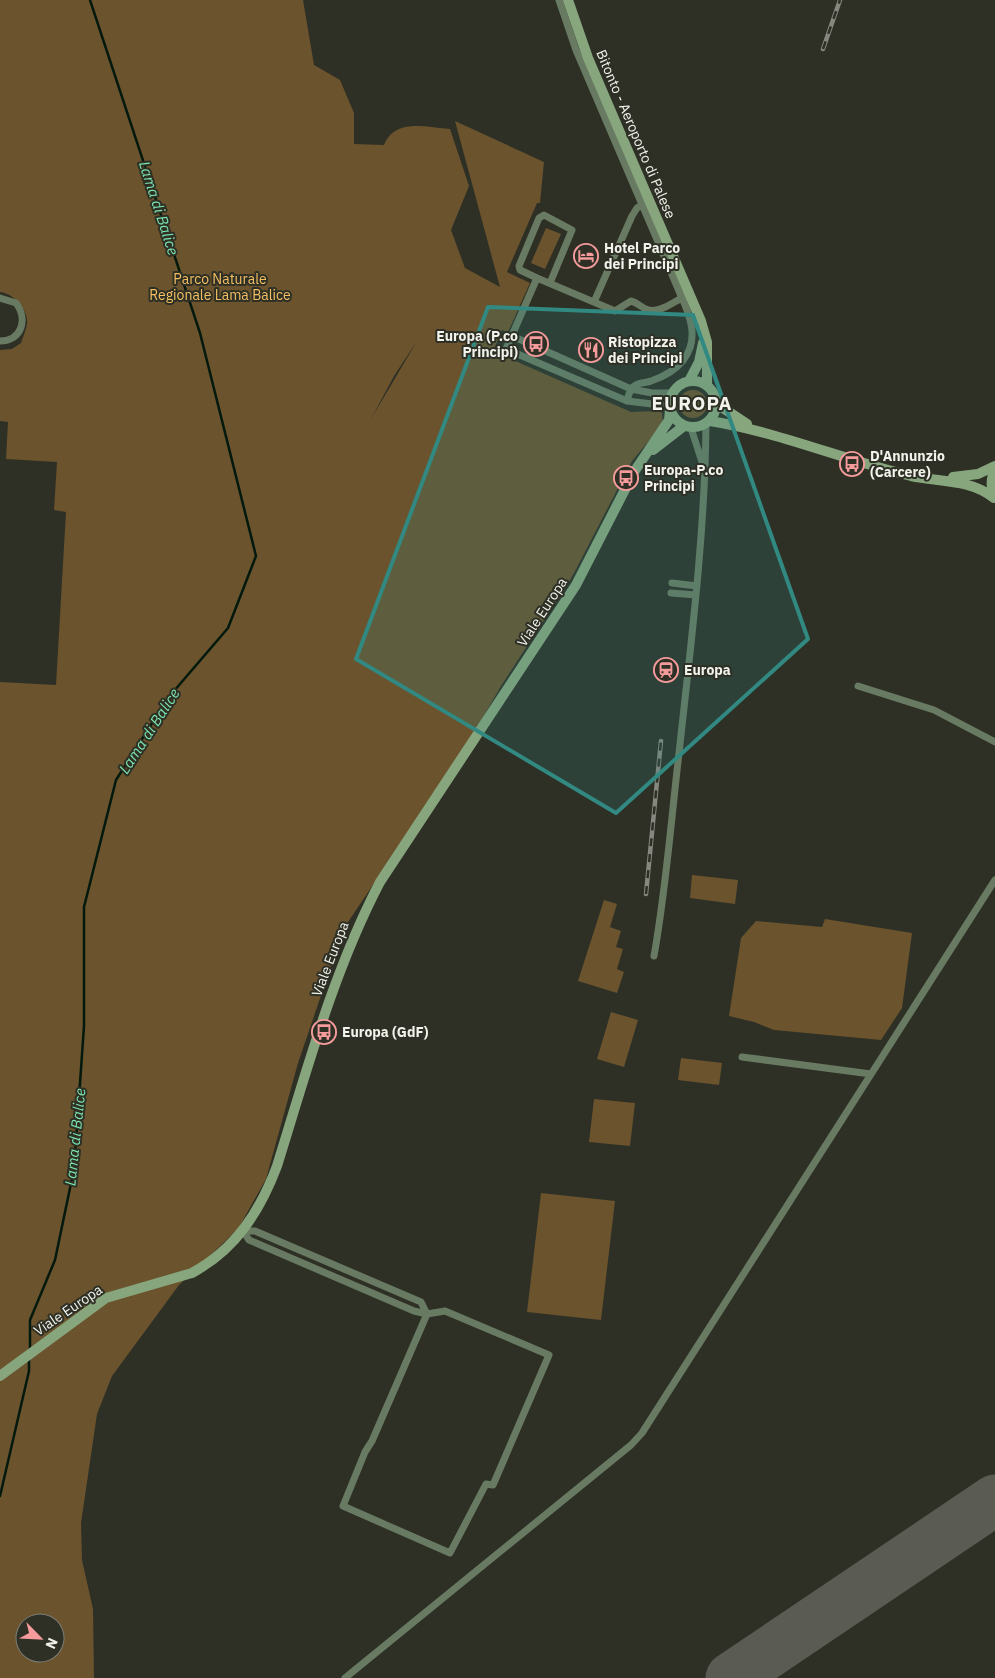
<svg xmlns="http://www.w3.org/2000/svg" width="995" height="1678" font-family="'IBM Plex Sans',sans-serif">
  <rect width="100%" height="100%" fill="#2e3026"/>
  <!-- green -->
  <path fill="#6a532d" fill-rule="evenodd" d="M 0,0 L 303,0 L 314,65 L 340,80 L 354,113 L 354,144 L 384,145 C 395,118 426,127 450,129 L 469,186 L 451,230 L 465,268 L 500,287 L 455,121 L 544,162 L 540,203 L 537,203 L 507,272 L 530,283 L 508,332 L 502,330 L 493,351 L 631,412 L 659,411 L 662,413 L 663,424 L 632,461 L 573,575 L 501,686 L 467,745 L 344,928 L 298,1063 L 266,1179 L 238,1229 L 179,1285 L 112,1376 L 97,1414 L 81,1523 L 82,1560 L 93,1609 L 94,1678 L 0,1678 L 0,682 L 56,685 L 66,512 L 54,510 L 57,462 L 6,459 L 8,422 L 0,421 L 0,350 L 12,349 L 21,343 C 23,337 26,330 27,324 C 29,310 13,293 0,292 ZM 417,341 L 371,419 L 394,376 ZM 25,1623 L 55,1623 L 55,1653 L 25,1653 Z
    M 546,228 L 561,234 L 545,269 L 531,263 Z
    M679 404a14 14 0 1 1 28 0a14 14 0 1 1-28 0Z
    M 692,875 L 738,880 L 735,904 L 690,898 Z
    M 604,900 L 617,904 L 610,927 L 621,931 L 616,947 L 623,949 L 617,969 L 624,972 L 617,993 L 578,981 Z
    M 825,919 L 912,933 L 902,1008 L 881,1040 L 774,1030 L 754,1022 L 729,1016 L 741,938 L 756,921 L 822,927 Z
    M 611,1012 L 638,1020 L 624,1067 L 597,1059 Z
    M 681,1058 L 722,1063 L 719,1085 L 678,1080 Z
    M 594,1099 L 635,1103 L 630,1146 L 589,1142 Z
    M 541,1193 L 615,1201 L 601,1320 L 527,1312 Z"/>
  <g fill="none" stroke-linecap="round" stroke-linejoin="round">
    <!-- stream -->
    <path stroke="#03190d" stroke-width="2.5" d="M 30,1350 L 30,1320 L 55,1260 L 74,1169 L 84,1026 L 84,907 L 116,780 L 168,698 L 228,628 L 256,556 L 200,333 L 90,0
      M 0,1496 L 29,1371 L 29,1358"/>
    <!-- runway -->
    <path stroke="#5a5c53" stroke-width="51" d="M 731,1678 L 995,1500"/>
    <!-- minor -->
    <path stroke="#687b62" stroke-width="7" d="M 559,0 L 576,50 L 682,298 C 672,303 659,313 648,310 C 641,308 639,303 631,301 L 615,311 L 537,278 L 506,349 L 627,401 L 669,406
      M 537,278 L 520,270 L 519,266 L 539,218 L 544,215 L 572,230 L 550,283
      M 0,298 L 16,303 C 28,319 22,341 0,341
      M 594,302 L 632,216 L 637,208 L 645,203
      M 512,336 L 631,389 L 652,393 L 673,393
      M 627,401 C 629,394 630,388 636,385 C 641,382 647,383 651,381 C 678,372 697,353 691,324 C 689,313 684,304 681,294
      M 691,428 L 703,465
      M 672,583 L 697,586
      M 671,593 L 696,595
      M 858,686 L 934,710 L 995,742
      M 654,956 C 666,889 671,821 679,753 C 691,643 705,534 706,424
      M 742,1057 L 871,1074
      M 243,1231 L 249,1240 L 414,1311 L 427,1314 L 445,1311 L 549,1355 L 493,1485 L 486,1484 L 450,1553 L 343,1506 L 365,1452 L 372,1441 L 427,1314
      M 243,1231 L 255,1231 L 421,1302 L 427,1314
      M 345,1678 L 631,1445 L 642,1433 L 995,880"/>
    <!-- secondary -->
    <path stroke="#87a67e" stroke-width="10" d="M 568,0 L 588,58 L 701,321 L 707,342 L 707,385
      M670 404a23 23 0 1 1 46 0a23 23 0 1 1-46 0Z
      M 689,381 L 699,362 L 703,343
      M 717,404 L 747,424
      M 710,421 C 779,432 843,460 911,476 C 940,482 970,479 994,498
      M 653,450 L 684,426
      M 953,477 L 978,474 L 995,466
      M 995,498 C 991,488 990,480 995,470
      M 0,1376 L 106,1298 L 192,1273 C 236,1249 260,1211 277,1166 C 307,1070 333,972 380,882 L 576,585 L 634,472 L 669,420 L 670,410"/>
    <defs>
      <path id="rail" d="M 823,49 L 840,0
        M 646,894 L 661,741"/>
    </defs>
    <!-- rail casing -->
    <use href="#rail" stroke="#868880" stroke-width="4.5"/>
    <!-- rail -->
    <use href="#rail" stroke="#2e3026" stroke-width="2.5" stroke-dasharray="8" stroke-linecap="butt"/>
  </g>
  <!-- marked area -->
  <path fill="#318981" fill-opacity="0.2" stroke="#318981" stroke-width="4" stroke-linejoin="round" d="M 488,307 L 693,315 L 808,639 L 616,813 L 356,659 Z"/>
  <!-- icons -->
  <defs>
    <symbol id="hotel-ring" viewBox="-11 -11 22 22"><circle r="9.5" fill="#2e3026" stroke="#f59b9b" stroke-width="1.5"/><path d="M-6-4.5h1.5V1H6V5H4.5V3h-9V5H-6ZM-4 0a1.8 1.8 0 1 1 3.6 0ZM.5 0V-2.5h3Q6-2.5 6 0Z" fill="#f59b9b"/></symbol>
    <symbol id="bus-ring" viewBox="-11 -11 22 22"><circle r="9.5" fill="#2e3026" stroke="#f59b9b" stroke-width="1.5"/><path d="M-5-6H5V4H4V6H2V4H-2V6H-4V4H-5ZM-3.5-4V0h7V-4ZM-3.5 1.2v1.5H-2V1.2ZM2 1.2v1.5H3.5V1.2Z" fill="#f59b9b"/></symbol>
    <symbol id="restaurant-ring" viewBox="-11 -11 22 22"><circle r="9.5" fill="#2e3026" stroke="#f59b9b" stroke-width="1.5"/><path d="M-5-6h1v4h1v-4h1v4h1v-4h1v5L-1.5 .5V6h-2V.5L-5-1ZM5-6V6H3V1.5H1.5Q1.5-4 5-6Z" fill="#f59b9b"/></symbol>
    <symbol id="station-ring" viewBox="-11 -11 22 22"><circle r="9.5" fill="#2e3026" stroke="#f59b9b" stroke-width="1.5"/><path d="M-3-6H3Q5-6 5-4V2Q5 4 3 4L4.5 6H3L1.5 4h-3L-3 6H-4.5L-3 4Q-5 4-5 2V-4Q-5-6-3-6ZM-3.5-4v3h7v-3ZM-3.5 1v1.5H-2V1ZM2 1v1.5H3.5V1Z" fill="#f59b9b"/></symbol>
  </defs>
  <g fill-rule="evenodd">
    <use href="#hotel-ring" x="572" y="242" width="28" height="28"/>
    <use href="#bus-ring" x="522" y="330" width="28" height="28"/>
    <use href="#restaurant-ring" x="577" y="336" width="28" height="28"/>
    <use href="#bus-ring" x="838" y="450" width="28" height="28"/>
    <use href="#bus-ring" x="612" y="464" width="28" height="28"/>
    <use href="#station-ring" x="652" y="656" width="28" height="28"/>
    <use href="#bus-ring" x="310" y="1018" width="28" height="28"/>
  </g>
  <g text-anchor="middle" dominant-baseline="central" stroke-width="4" stroke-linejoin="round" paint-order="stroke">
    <!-- street labels -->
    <g font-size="14" fill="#f1f3ec" stroke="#2e3026">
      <text transform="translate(636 134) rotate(67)">Bitonto - Aeroporto di Palese</text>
      <text transform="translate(542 612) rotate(-57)">Viale Europa</text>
      <text transform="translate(330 959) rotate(-69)">Viale Europa</text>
      <text transform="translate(68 1310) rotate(-34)">Viale Europa</text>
    </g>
    <!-- poi labels -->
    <g font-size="14" font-weight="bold" fill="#f1f3ec" stroke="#2e3026" text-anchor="start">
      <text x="604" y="248">Hotel Parco<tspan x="604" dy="16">dei Principi</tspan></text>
      <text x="518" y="336" text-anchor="end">Europa (P.co<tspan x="518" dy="16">Principi)</tspan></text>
      <text x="608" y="342">Ristopizza<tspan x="608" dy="16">dei Principi</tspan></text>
      <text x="870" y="456">D'Annunzio<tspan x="870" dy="16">(Carcere)</tspan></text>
      <text x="644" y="470">Europa-P.co<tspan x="644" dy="16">Principi</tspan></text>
      <text x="684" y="670">Europa</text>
      <text x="342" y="1032">Europa (GdF)</text>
    </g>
    <!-- park labels -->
    <g font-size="14" fill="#f5bf62" stroke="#2e3026">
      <text x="220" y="279">Parco Naturale<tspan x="220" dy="16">Regionale Lama Balice</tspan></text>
    </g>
    <!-- water labels -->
    <g font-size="15" font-style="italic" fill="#7ce4ac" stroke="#2e3026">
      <text transform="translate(159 208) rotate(72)">Lama di Balice</text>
      <text transform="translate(149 731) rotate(-57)">Lama di Balice</text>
      <text transform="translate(75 1137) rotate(-84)">Lama di Balice</text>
    </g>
    <!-- district labels -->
    <g font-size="19" font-weight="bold" letter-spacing="1" fill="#f1f3ec" stroke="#2e3026">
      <text x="692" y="403">EUROPA</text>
    </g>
  </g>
  <!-- north arrow -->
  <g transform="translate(40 1638) rotate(114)"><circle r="24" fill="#2e3026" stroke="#7c7e75"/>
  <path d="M0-4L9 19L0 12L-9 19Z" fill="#f59b9b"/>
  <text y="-8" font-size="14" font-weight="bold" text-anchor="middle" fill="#f1f3ec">N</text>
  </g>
</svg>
